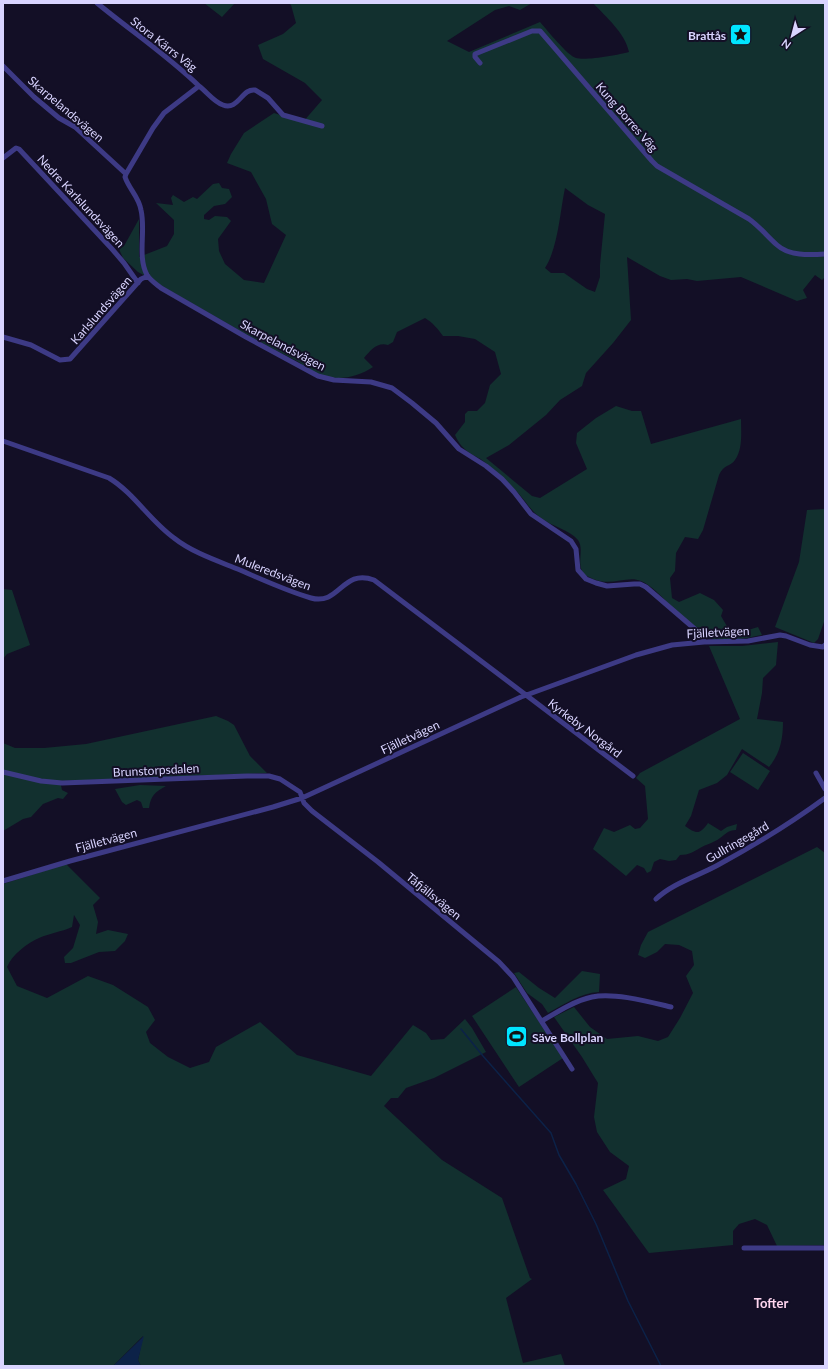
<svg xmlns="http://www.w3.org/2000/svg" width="828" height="1369" font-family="Lato,sans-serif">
  <rect width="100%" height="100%" fill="#130f26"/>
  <!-- green -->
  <path fill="#12302f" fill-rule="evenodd" d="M 204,3 L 235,3 L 222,17 Z
    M 289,3 L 532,3 L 520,10 L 509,6 L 495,10 L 447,41 L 469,52 L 540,22 C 547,30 568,56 576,58 C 585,61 618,55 629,52 C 625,33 606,17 593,3 L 825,3 L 825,277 L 822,280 L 815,275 L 803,290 L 807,298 L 797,301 L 741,277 L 697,281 L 687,279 L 671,280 L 660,276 L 627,257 L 631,320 L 613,343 L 586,373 L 582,386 L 560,400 L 546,415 L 509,445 L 486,458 L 532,496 L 540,498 L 587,469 L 576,443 L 577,433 L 596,418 L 616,406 L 632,411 L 641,411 L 651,444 L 741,419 C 741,432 743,449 735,460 C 730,467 724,464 719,475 L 703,530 L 698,539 L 685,537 L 676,553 L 675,571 L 670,578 L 672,598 L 679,602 L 700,593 L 714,600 L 723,610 L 721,616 L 732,635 L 758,627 L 762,635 C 746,638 726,643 711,639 C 701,636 676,612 669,604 C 661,596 651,585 641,581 C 627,575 612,587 593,579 C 591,578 587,576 585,575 C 575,565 585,550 578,540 C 570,530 551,526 541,518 C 531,511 527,503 519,494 C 508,482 496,471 483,461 C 480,458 476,457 473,455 C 464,450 459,444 455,435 L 465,422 L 465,414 L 468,411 L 477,411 L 485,403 L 490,385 L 501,374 L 495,352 L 475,339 L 458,336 L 443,336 C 438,329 432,322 425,318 L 397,332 L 393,342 L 388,345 C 377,342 371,350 364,358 L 373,367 C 359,376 345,380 327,377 C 314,375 306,366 295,360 C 256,341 218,318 181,297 C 166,288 153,280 138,272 L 123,258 L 119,249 L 124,246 L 139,219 L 139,257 L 167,246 L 174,234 L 174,220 L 156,203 L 173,205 L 171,198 L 173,195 L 184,202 L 193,197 L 197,199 L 213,184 L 219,183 L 222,188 L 229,189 L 232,197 L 225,204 L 214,206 L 204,215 L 204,219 L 209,220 L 215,216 L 227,217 L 231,221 L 218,239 L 219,251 L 225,264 L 244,280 L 264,283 L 286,235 L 272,224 L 266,199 L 251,172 L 227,163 L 231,154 L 244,133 L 274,113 L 303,122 L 322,100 L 305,83 L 263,59 L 258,45 L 283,34 L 296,23 L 291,5 ZM 565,188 L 588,205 L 605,214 L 600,265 L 600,277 L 595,292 L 587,289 L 564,273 L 551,273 L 545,268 C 558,248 560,212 565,188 Z
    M 825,509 L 825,619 L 818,639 L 814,643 L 775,627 L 799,562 L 807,510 Z
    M 3,589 L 12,590 L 30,645 L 7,654 L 3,659 Z
    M 778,642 L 776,665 L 763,678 L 762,693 L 757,719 L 783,722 C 783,739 780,754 769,767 L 742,749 L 727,775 L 717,783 L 699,790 L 691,816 L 685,826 C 696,834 700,835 708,823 L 721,831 L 727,827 L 737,824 L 736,830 C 728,830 726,834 720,838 C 714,843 706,844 700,848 C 693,852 689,855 680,855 L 676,860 L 669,861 L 660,859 L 654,862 L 651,871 L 647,873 L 644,868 L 637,865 L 626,876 L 593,849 L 604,828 L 614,832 L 630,825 L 635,829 L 640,828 L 648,819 L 645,786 L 636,778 L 640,773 L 740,719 L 709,646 L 742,646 Z
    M 216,716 L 228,721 L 234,725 L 250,756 L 267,773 L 60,781 L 62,790 L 68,793 L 63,799 L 58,798 L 43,804 L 31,817 L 23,819 L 3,831 L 3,743 L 15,748 L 44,748 L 86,744 Z
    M 743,753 L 770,771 L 758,790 L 730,772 Z
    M 140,785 L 166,786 C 155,792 151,795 149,808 L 143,808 L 141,802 L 137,800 L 126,805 L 122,802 L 115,789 Z
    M 817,847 L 825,853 L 825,1245 L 777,1246 L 767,1225 L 755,1219 L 739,1224 L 733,1231 L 733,1245 L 649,1253 L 603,1190 L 626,1179 L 629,1166 L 610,1152 L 597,1132 L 594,1117 L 598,1083 L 582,1057 L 554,1017 L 574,1007 L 590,1027 L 607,1039 L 638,1036 L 658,1041 L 668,1037 L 680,1018 L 693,993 L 686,976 L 694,965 L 692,951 L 679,945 L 665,944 L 657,952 L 645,958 L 638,955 L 641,945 L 648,932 Z
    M 66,864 L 100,898 L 93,905 L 98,922 L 96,934 L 108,930 L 128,934 L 125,941 L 115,951 L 99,952 L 71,963 L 65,963 L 64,957 L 73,948 L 80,925 L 74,915 L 72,927 C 61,932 50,933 39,938 C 27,943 12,955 7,967 L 17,986 L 47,998 L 88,976 L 113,985 L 148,1007 L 155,1020 L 146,1032 L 150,1043 L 168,1057 L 190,1068 L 209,1062 L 216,1047 L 260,1022 L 297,1055 L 371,1076 L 413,1025 L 426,1033 L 431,1040 L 444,1039 L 465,1019 L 472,1028 L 486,1052 L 434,1078 L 406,1088 L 398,1098 L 391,1098 L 384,1106 L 442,1160 L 502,1198 L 530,1278 L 532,1279 L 506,1298 L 523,1363 L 561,1354 L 565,1366 L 141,1366 L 138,1360 L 143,1336 L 113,1366 L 3,1366 L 3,884 Z
    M 582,971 L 600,974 L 599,992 C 580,993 565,1004 548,1013 L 542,1004 L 527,993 L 514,973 L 519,972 L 539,988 L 555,998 Z
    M 516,987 L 563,1058 L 519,1087 L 472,1016 Z"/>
  <!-- water -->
  <path fill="#0c2248" d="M 144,1336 L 138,1360 L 141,1366 L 113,1366 Z"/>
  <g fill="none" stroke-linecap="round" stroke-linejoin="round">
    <!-- stream -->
    <path stroke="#0c2248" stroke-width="1.5" d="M 461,1029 L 483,1056 L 551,1133 L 559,1155 L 576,1184 L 596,1224 L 628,1301 L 661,1366"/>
    <!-- street -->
    <path stroke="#3d3a85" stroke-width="5" d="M 97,3 C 131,31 167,55 199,86
      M 480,63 L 475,57 L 475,54 L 532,31 L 540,31 L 652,161 L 657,166 L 749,219 C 760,227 767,236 777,245 C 789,256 809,255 825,254
      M 3,66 L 34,97 L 59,118 L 75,127 L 126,174 L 125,177 C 129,189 139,197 141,210 C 146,231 137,256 147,275 C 150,280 156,284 161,288 L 246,337 L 318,376 L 334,380 L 371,382 L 392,388 L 412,403 L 436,423 L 459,449 L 486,466 L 502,479 L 514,492 L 531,514 L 571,541 L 576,549 L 578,570 L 586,579 L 596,583 L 607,586 L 634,584 L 640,584 L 646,587 L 696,630 L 702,636 L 704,642
      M 3,158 L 16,148 L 19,149 L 112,249 L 124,263 L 138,283
      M 126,174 L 153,128 L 164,113 L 199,86 C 207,92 214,102 223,105 C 238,111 242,88 255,90 L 268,98 L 283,115 L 322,126
      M 3,337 L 31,345 L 60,360 L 70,359 L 141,279 L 148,276
      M 3,441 L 109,478 C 134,493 150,521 174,538 C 193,553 218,561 240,570 C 263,580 287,591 311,598 C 340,606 342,568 374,580 L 633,776
      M 3,772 L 41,781 L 62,783 L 247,776 L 269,776 L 280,779 L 300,792 L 304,803 L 312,811 L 378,862 L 499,962 L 513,977 L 572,1069
      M 816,773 L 825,789
      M 3,881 L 70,861 L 273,807 L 302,798 L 521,697 L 636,655 L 672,645 L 704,642 L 748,641 L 780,635 L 786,636 L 810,645 L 823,647 L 825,645
      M 656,899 C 673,883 698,876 718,865 C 755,845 791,823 825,798
      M 542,1021 C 557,1012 574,1001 592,997 C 613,992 650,1002 671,1007
      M 744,1248 L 825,1248"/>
  </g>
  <!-- icons -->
  <defs>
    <symbol id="sight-square" viewBox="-11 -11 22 22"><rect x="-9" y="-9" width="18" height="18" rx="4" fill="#00e5ff" stroke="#130f26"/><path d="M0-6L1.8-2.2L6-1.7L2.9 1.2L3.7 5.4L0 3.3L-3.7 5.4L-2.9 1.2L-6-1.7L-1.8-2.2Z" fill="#111"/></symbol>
    <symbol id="stadium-square" viewBox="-11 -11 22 22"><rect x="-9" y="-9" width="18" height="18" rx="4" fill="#00e5ff" stroke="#130f26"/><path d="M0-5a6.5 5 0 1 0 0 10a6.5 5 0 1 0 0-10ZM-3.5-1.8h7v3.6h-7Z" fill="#111"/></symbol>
  </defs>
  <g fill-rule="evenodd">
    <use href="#sight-square" x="728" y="22" width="25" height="25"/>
    <use href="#stadium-square" x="504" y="1024" width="25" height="25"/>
  </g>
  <g text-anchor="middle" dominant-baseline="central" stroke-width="4" stroke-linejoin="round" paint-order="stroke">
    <!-- poi labels -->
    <g font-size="12" font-weight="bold" fill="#d9d4ff" stroke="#130f26" text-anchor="end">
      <text x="726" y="35">Brattås</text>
      <text x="532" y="1037" text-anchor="start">Säve Bollplan</text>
    </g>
    <!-- street labels -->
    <g font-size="12" fill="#d9d4ff" stroke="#130f26">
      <text transform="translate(164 44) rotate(38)">Stora Kärrs Väg</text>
      <text transform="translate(66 109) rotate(40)">Skarpelandsvägen</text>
      <text transform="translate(627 117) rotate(49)">Kung Borres Väg</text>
      <text transform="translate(81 201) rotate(47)">Nedre Karlslundsvägen</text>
      <text transform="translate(101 310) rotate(-49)">Karlslundsvägen</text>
      <text transform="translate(283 345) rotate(28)">Skarpelandsvägen</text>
      <text transform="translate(273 572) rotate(21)">Muleredsvägen</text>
      <text transform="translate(718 632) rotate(-3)">Fjälletvägen</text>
      <text transform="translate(585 728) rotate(37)">Kyrkeby Norgård</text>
      <text transform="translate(410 737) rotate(-25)">Fjälletvägen</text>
      <text transform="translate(156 770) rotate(-3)">Brunstorpsdalen</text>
      <text transform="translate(106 840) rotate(-15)">Fjälletvägen</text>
      <text transform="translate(737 842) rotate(-30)">Gullringegård</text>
      <text transform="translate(434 896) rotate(39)">Tåfjällsvägen</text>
    </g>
    <!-- neighbourhood labels -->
    <g font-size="13" font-weight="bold" fill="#ffd6f0" stroke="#130f26">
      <text x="771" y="1303">Tofter</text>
    </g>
  </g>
  <!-- border -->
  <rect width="828" height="1369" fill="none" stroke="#d9d4ff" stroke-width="8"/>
  <!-- north arrow -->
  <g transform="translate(792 36) rotate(216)" stroke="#130f26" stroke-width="3" paint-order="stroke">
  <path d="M0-3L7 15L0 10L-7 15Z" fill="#d9d4ff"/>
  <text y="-6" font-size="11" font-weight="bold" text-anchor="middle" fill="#d9d4ff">N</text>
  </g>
</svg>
